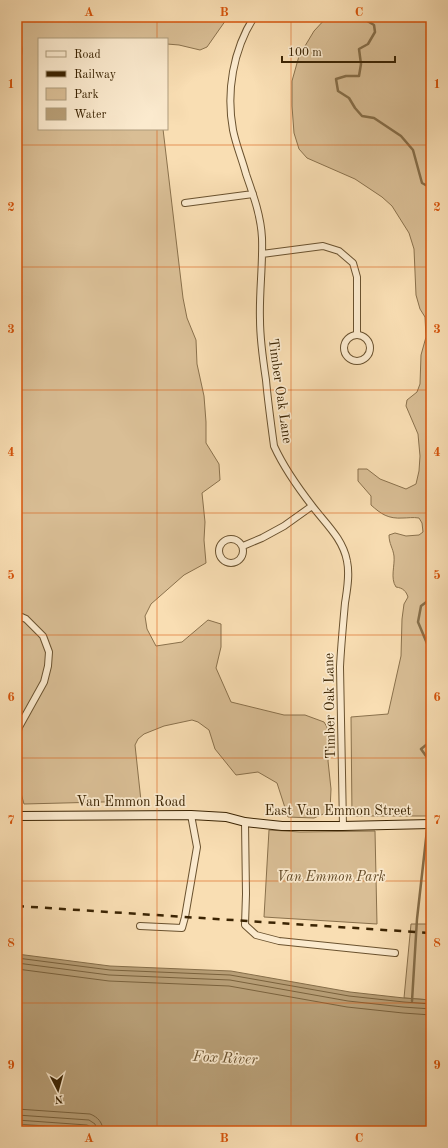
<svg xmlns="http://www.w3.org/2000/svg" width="448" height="1148" font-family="'Old Standard TT',serif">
  <rect width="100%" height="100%" fill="#f9deb3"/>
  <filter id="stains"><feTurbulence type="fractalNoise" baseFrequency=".005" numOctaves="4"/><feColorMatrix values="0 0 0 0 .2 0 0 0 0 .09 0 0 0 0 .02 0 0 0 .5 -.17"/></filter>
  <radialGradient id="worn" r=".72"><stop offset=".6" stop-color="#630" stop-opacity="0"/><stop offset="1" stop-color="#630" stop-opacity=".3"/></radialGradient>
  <!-- green -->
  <path fill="#d9be95" stroke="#8a714c" d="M 17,17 L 228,17 L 207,47 L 200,50 L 179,45 L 167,44 L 167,39 L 39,39 L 39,129 L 163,129 L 183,298 L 187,318 L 196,340 L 197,364 L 204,396 L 206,422 L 206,443 L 219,464 L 220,480 L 202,493 L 205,522 L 204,540 L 206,563 L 184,575 L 151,604 L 145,616 L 147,629 L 156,646 L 182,642 L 208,620 L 221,624 L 221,647 L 216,668 L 231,702 L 284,715 L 305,715 L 324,722 L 327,727 L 329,754 L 328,761 L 331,789 L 330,811 L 314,818 L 288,817 L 277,783 L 258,772 L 236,775 L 215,749 L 209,730 L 198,722 L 192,720 L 164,726 L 144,734 L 138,739 L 135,745 L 141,801 L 24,804 L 17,779 L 17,67 C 28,50 17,36 17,17 Z
    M 327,17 L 431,17 L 431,816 L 352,816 L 351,717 L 388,714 L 401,656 L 402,619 L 404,604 L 408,597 C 406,591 403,588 396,587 C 390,578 395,566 394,556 C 393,548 389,544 389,535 L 395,533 L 406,536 L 419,535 L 423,532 L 422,523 L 419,518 C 413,517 408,518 403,518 C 388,519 381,514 371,505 L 371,496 L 358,481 L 358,469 L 367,469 L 380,479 L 406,489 L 416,484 L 419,471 L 420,456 L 418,434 L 406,406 L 407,400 L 417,392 L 420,384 L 421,355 L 426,337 L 425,317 L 420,309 L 416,295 L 414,249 L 409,233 L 392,206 L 382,197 L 355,179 L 307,158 L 299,149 L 294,133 L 292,106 L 292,81 L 299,56 L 314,31 Z
    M 269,830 L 300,832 L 375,831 L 377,924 L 264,917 Z
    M 411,924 L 431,924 L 431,1000 L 404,998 Z
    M 17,1124 L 90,1129 L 97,1131 L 17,1131 Z"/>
  <!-- water -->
  <path fill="#b89f77" stroke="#866e49" d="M 17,954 L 110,966 L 231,971 L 350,992 L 404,998 L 431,1000 L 431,1131 L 97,1131 L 90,1129 L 17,1124 Z"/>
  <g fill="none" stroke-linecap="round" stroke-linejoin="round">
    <!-- shore -->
    <path stroke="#7a623d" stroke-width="1" d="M 17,958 L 110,970 L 230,975 L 349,996 L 404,1002 L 431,1004
      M 17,963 L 109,975 L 230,980 L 348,1001 L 403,1007 L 431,1009
      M 17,969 L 109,981 L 229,986 L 347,1007 L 403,1013 L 431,1015
      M 17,1109 L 90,1114 C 98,1117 103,1123 103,1131
      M 17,1115 L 89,1120 L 95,1124 L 97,1131
      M 17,1120 L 87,1125 L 91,1127 L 92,1131"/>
    <!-- stream -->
    <path stroke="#866e49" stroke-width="2.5" d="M 364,17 L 364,19 L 374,25 L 375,32 L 368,44 L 359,49 L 361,64 L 359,76 L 346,76 L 336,79 L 338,91 L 349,98 L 355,108 L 362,116 L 374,118 L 401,136 L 413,150 L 422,183 L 431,188
      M 431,600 L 429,600 L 421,606 L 418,622 L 431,653
      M 431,699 L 429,714 L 431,717
      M 431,744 L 426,745 L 421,749 L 431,763
      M 428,816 L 428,787 L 431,786
      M 412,1001 L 417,919 L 427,830"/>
    <defs>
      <path id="street" d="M 254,17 C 233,50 226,92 233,130 C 236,145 242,159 246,174 C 253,194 261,216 262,238 C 263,265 259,293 260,320 C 260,340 263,360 266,380 C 268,402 271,424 274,446 C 284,468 299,489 313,507 C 326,524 343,539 347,561 C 350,575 347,590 345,603 C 343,625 341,646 340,667 L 343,826
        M 185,203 L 253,194
        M 262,254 L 323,246 L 339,251 L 353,263 L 357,277 L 357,335
        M344 348a13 13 0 1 1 26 0a13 13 0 1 1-26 0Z
        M219 551a12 12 0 1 1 24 0a12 12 0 1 1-24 0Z
        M 243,546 L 262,538 L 284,526 L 312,506
        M 17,615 L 26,619 L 43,636 L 49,652 L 48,666 L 44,682 L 19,727 L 17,734
        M 245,822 L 246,894 L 245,925 L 256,935 L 279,941 L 395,953
        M 140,926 L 182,928 L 185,917 L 197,847 L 191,815"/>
      <path id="secondary" d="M 17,816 L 191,815 L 226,817 L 245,822 L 282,826 L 343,826 L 431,824"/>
    </defs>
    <!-- street casing -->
    <use href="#street" stroke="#6a522f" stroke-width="8"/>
    <!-- secondary casing -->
    <use href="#secondary" stroke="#3b2403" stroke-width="10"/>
    <!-- street -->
    <use href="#street" stroke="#fbeace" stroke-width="6"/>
    <!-- secondary -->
    <use href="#secondary" stroke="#fbeace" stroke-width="8"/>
    <!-- rail -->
    <path stroke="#3b2403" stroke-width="2.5" stroke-dasharray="7 7" stroke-linecap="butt" d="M 17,906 L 431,933"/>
  </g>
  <!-- grid -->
  <path fill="none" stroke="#d7540b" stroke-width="1" stroke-opacity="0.55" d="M 157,17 L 157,39M 291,17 L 291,1131M 157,129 L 157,1131M 17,145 L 431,145M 17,267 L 431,267M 17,390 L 431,390M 17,513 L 431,513M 17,635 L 431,635M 17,758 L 431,758M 17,881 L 431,881M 17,1003 L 431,1003"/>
  <g text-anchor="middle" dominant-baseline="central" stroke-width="3.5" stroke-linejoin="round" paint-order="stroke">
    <!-- street labels -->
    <g font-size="14" fill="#3b2403" stroke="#fbeace">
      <text transform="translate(280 391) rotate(82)">Timber Oak Lane</text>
      <text transform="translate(330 706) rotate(-91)">Timber Oak Lane</text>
      <text x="131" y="802">Van Emmon Road</text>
      <text x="338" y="811">East Van Emmon Street</text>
    </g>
    <!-- park labels -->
    <g font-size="14" font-style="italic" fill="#624a28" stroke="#fbeace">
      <text x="331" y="877">Van Emmon Park</text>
    </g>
    <!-- water labels -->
    <g font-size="15" font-style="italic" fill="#674f2c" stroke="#fbeace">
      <text transform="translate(225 1059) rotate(3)">Fox River</text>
    </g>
  </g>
  <!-- margin -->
  <rect width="448" height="1148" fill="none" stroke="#f9deb3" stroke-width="44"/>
  <!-- legend -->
  <rect x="38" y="38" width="130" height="92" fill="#fbeace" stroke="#ae9b7d"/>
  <rect x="46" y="51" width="20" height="6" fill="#fbeace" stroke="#ae9b7d"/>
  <text x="74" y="58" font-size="12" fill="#3b2403">Road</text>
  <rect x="46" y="71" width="20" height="6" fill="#3b2403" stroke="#ae9b7d"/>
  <text x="74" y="78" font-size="12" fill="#3b2403">Railway</text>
  <rect x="46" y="88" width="20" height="12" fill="#d9be95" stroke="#ae9b7d"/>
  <text x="74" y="98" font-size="12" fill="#3b2403">Park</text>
  <rect x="46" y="108" width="20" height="12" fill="#b89f77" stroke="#ae9b7d"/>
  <text x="74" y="118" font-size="12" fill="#3b2403">Water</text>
  <!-- north arrow -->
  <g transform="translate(58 1090) rotate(174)" stroke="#fbeace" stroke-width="3" paint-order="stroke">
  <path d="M0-3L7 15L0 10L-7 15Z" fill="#3b2403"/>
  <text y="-6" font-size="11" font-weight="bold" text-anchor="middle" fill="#3b2403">N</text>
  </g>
  <!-- scale -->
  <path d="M282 56v6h113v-6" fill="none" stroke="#3b2403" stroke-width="2"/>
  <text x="288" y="56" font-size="12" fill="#3b2403" stroke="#fbeace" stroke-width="3" paint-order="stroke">100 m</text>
  <rect x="22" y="22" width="404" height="1104" fill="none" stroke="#d7540b" stroke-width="1.5"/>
  <g font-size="13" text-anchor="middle" font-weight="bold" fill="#d7540b">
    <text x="89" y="16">A</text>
    <text x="224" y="16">B</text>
    <text x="359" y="16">C</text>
    <text x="11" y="88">1</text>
    <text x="437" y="88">1</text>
    <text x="11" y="211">2</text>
    <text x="437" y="211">2</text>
    <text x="11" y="333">3</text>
    <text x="437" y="333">3</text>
    <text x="11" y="456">4</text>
    <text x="437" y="456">4</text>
    <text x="11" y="579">5</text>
    <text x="437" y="579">5</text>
    <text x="11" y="701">6</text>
    <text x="437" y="701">6</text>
    <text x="11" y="824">7</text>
    <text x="437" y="824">7</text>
    <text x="11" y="947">8</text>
    <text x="437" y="947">8</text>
    <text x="11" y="1069">9</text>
    <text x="437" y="1069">9</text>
    <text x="89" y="1142">A</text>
    <text x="224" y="1142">B</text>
    <text x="359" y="1142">C</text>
  </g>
  <rect width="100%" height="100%" filter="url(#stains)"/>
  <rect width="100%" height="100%" fill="url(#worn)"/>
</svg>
